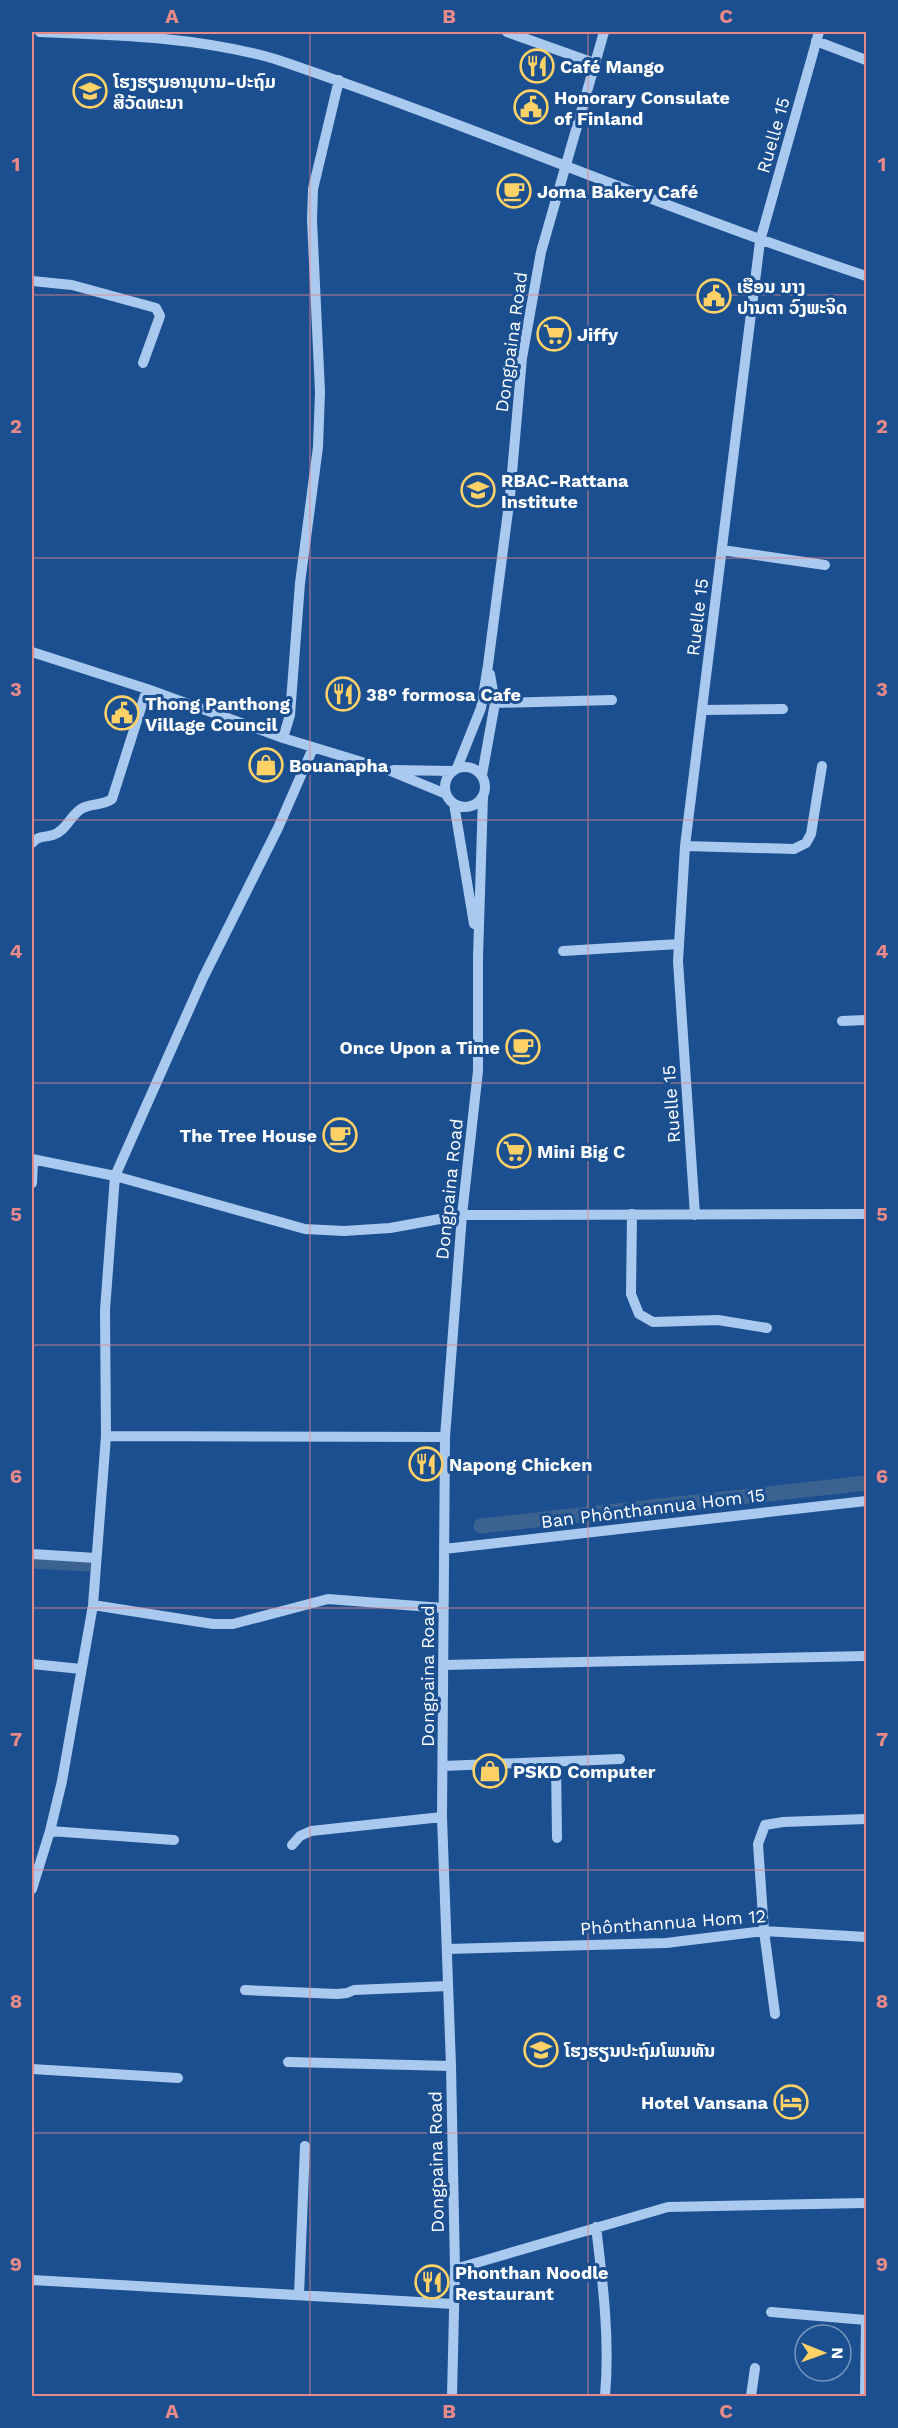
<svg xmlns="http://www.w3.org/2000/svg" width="898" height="2428" font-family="'Work Sans','Noto Sans Lao',sans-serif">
  <rect width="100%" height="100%" fill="#1b4f8f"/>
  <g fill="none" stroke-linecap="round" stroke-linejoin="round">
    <!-- canal -->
    <path stroke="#3c6290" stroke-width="15" d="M 481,1526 L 866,1483
      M 32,1561 L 88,1564"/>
    <!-- minor -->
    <path stroke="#a9c9ee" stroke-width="10" d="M 40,32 C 119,35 199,37 275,59 C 474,126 667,210 866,276
      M 507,32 L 594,63
      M 816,41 L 866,60
      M 32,281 L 72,285 L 156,308 L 160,316 L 143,363
      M 722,550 L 825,565
      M 32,652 L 147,689 L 283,738 L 388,770 L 446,794
      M 495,703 L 612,700
      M 702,710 L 783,709
      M 283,738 L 290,715 L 300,583 L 318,447 L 320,392 L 312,220 L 313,189 L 339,80
      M445 787a20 20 0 1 1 40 0a20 20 0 1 1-40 0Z
      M 457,768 L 481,708 L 488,665 L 510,496 L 522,358 L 541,252 L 604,32
      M 394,770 L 451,771
      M 482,775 L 495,703 L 490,674
      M 454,804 L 474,924
      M 32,843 C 39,835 43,838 53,835 C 66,831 70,816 81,809 C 90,803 103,806 112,799 L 147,689
      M 685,846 L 794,849 L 806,843 L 811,834 L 822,766
      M 563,951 L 679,944
      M 842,1021 L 866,1020
      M 32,1159 L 115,1176 L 305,1229 L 344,1231 L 390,1228 L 462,1215 L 866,1214
      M 32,1183 L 33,1160
      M 632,1214 L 631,1294 L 639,1314 L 653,1322 L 718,1320 L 767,1328
      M 695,1215 L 678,961 L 685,846 L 760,241 L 819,32
      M 106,1436 L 445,1437
      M 444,1549 L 866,1501
      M 32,1554 L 96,1558
      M 93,1605 L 213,1624 L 233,1624 L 328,1599 L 443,1608
      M 32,1664 L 81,1669
      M 443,1665 L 866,1656
      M 556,1762 L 557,1838
      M 443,1766 L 620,1759
      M 50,1831 L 174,1840
      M 292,1845 L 300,1836 L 311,1831 L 442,1817
      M 32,1889 L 50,1831 L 62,1781 L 93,1605 L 106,1436 L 105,1310 L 115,1176 L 203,978 L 278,828 L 313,748
      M 447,1949 L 666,1943 L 764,1931 L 866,1937
      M 245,1990 L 337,1994 L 347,1993 L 354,1990 L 448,1986
      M 775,2014 L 764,1931 L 758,1844 L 765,1825 L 783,1822 L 866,1819
      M 288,2062 L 451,2066
      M 32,2069 L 178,2078
      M 596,2227 C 603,2284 610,2340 605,2396
      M 455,2269 L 668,2207 L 866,2203
      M 32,2280 L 454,2304
      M 299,2295 L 305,2146
      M 771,2312 L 866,2320
      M 452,2396 L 455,2269 L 451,2066 L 442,1817 L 445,1437 L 462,1215 L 478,1071 L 478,957 L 483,796
      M 751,2396 L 755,2368
      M 865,2396 L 866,2320"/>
  </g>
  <!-- grid -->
  <path fill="none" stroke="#e88989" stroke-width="1.5" stroke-opacity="0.55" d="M 310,32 L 310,2396M 588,32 L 588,2396M 32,295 L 866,295M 32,558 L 866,558M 32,820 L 866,820M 32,1083 L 866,1083M 32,1345 L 866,1345M 32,1608 L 866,1608M 32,1870 L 866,1870M 32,2133 L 866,2133"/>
  <!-- icons -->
  <defs>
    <symbol id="restaurant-ring" viewBox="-11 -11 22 22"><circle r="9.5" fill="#1b4f8f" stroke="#ffd166" stroke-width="1.5"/><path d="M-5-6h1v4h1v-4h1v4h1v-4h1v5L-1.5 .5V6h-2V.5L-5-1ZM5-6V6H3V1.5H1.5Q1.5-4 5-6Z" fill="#ffd166"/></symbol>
    <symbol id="school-ring" viewBox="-11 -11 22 22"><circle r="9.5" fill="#1b4f8f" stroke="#ffd166" stroke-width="1.5"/><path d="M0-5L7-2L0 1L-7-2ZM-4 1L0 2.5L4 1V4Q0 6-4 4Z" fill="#ffd166"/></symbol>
    <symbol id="civic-ring" viewBox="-11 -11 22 22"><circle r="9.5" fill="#1b4f8f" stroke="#ffd166" stroke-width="1.5"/><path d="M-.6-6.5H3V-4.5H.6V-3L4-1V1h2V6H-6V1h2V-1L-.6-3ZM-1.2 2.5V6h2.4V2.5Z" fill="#ffd166"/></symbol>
    <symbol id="cafe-ring" viewBox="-11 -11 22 22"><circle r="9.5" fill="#1b4f8f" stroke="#ffd166" stroke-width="1.5"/><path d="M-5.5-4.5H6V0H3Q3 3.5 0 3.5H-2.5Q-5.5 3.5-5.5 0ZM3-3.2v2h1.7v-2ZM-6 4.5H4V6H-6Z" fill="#ffd166"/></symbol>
    <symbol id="supermarket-ring" viewBox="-11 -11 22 22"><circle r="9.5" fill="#1b4f8f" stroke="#ffd166" stroke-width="1.5"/><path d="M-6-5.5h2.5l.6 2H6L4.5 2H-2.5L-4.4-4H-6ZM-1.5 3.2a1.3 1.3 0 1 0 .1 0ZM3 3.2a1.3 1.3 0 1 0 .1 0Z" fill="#ffd166"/></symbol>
    <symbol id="shop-ring" viewBox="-11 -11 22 22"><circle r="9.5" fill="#1b4f8f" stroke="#ffd166" stroke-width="1.5"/><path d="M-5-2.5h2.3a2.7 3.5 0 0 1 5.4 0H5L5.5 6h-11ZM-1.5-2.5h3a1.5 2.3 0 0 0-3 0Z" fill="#ffd166"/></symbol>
    <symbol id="hotel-ring" viewBox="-11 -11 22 22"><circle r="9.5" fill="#1b4f8f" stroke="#ffd166" stroke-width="1.5"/><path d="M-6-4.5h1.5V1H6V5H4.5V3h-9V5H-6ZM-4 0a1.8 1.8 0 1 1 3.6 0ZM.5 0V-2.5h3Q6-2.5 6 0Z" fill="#ffd166"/></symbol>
  </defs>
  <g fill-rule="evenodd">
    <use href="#restaurant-ring" x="518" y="47" width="38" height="38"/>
    <use href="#school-ring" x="71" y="72" width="38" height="38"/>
    <use href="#civic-ring" x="512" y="88" width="38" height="38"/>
    <use href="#cafe-ring" x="495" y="172" width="38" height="38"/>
    <use href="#civic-ring" x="695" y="277" width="38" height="38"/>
    <use href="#supermarket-ring" x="535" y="315" width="38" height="38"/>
    <use href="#school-ring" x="459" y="471" width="38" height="38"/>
    <use href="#restaurant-ring" x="324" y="675" width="38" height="38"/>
    <use href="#civic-ring" x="103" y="694" width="38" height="38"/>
    <use href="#shop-ring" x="247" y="746" width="38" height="38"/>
    <use href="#cafe-ring" x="504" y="1028" width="38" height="38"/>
    <use href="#cafe-ring" x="321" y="1116" width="38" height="38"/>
    <use href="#supermarket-ring" x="495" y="1132" width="38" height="38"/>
    <use href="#restaurant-ring" x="407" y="1445" width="38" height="38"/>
    <use href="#shop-ring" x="471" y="1752" width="38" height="38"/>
    <use href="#school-ring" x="522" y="2031" width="38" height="38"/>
    <use href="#hotel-ring" x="772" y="2083" width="38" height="38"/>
    <use href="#restaurant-ring" x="413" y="2263" width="38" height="38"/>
  </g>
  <g text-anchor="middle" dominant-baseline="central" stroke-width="6" stroke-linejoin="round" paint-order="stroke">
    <!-- poi labels -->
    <g font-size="18" font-weight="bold" fill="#fff" stroke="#1b4f8f" text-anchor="start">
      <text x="560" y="66">Café Mango</text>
      <text x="113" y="81">ໂຮງຮຽນອານຸບານ-ປະຖົມ<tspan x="113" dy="21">ສີວັດທະນາ</tspan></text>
      <text x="554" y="97">Honorary Consulate<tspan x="554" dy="21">of Finland</tspan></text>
      <text x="537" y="191">Joma Bakery Café</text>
      <text x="737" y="286">ເຮືອນ ນາງ<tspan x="737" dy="21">ປານຕາ ວົງພະຈິດ</tspan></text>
      <text x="577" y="334">Jiffy</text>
      <text x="501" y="480">RBAC-Rattana<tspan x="501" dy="21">Institute</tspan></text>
      <text x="366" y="694">38° formosa Cafe</text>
      <text x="145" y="703">Thong Panthong<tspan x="145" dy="21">Village Council</tspan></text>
      <text x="289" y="765">Bouanapha</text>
      <text x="500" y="1047" text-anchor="end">Once Upon a Time</text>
      <text x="317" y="1135" text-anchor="end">The Tree House</text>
      <text x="537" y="1151">Mini Big C</text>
      <text x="449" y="1464">Napong Chicken</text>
      <text x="513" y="1771">PSKD Computer</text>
      <text x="564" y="2050">ໂຮງຮຽນປະຖົມໂພນທັນ</text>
      <text x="768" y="2102" text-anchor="end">Hotel Vansana</text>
      <text x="455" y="2272">Phonthan Noodle<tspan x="455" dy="21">Restaurant</tspan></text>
    </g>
    <!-- street labels -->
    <g font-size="18" fill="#fff" stroke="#1b4f8f">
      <text transform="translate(773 135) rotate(-74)">Ruelle 15</text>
      <text transform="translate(511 342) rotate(-82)">Dongpaina Road</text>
      <text transform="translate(697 617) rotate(-83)">Ruelle 15</text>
      <text transform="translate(671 1104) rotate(-94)">Ruelle 15</text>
      <text transform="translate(449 1189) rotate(-84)">Dongpaina Road</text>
      <text transform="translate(653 1508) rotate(-7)">Ban Phônthannua Hom 15</text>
      <text transform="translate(427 1676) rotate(-90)">Dongpaina Road</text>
      <text transform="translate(673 1922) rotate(-4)">Phônthannua Hom 12</text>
      <text transform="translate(436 2162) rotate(-91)">Dongpaina Road</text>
    </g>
  </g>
  <!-- border -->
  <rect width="898" height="2428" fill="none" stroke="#1b4f8f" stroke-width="66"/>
  <!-- north arrow -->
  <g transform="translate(823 2353) rotate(91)"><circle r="28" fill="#1b4f8f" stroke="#7695bc" stroke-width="1.5"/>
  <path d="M0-4.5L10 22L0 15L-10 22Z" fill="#ffd166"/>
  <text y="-9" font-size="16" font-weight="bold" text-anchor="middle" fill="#ffffff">N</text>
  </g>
  <rect x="33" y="33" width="832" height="2362" fill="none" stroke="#e88989" stroke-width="2"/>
  <g font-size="20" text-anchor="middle" font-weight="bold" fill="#e88989">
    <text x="172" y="23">A</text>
    <text x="449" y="23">B</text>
    <text x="726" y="23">C</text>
    <text x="16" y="171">1</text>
    <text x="882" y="171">1</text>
    <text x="16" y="433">2</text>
    <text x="882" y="433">2</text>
    <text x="16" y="696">3</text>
    <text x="882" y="696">3</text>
    <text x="16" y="958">4</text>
    <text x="882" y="958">4</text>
    <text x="16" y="1221">5</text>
    <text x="882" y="1221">5</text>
    <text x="16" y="1483">6</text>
    <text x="882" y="1483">6</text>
    <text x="16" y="1746">7</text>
    <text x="882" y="1746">7</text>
    <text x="16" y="2008">8</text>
    <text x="882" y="2008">8</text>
    <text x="16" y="2271">9</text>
    <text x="882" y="2271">9</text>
    <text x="172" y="2418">A</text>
    <text x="449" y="2418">B</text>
    <text x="726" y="2418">C</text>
  </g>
</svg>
